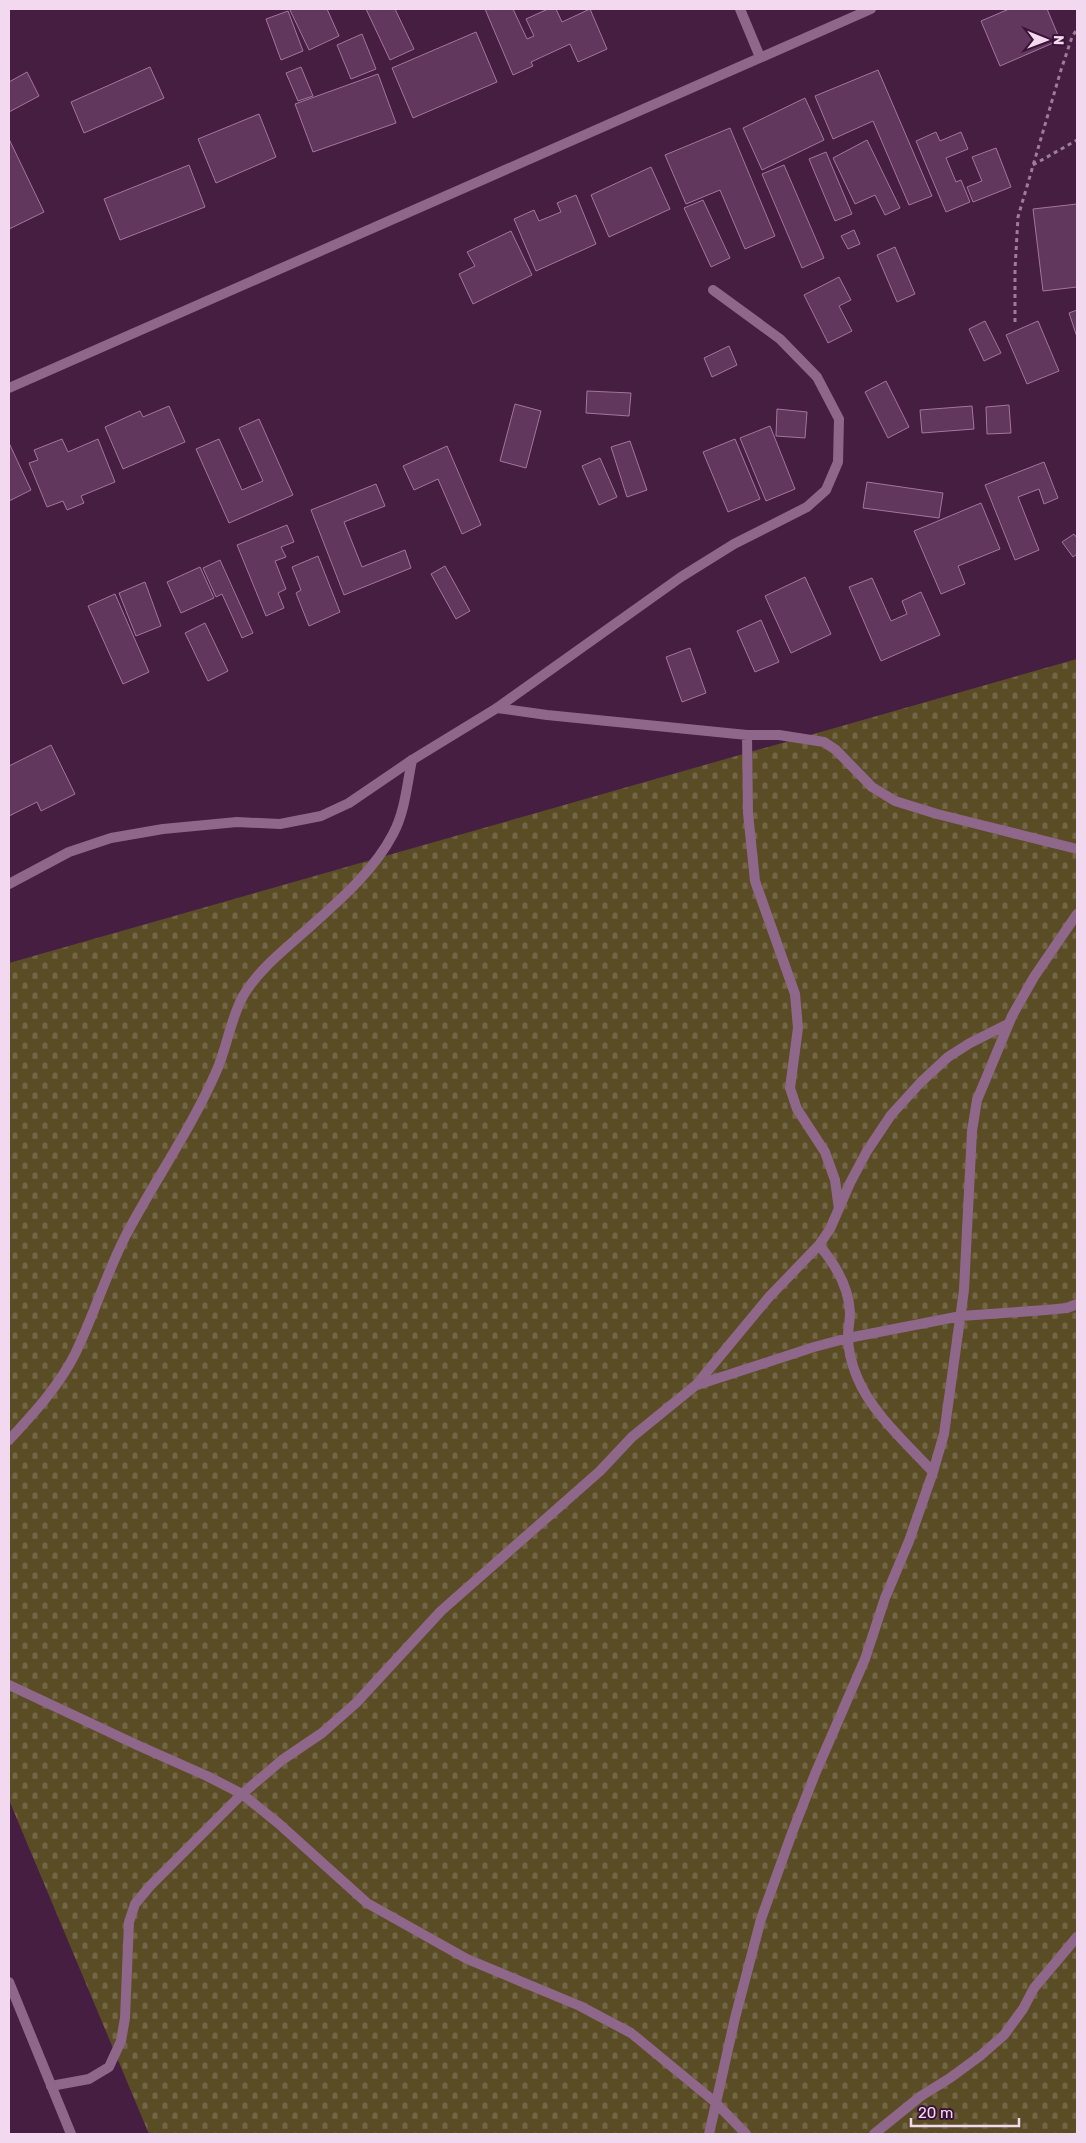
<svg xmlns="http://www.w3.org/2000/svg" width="1086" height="2143" font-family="Rubik,sans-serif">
  <defs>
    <pattern id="cemetery-stones" width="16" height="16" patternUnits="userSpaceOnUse" patternTransform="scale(1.25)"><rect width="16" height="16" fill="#5a4d26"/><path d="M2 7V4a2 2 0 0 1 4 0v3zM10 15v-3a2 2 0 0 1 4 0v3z" fill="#726646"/></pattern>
  </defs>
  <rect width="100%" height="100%" fill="#461e42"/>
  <!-- cemetery -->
  <path fill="url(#cemetery-stones)" d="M 1077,659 L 1077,2134 L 149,2134 L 9,1800 L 9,963 Z"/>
  <!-- building -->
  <path fill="#61375d" stroke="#a4759e" d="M 293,9 L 327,9 L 339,36 L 309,50 L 290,10 Z
    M 366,9 L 395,9 L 414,49 L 390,60 Z
    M 485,9 L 513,9 L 527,39 L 534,36 L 526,19 L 548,9 L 556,9 L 562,22 L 590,9 L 607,49 L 578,62 L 570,44 L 531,62 L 533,66 L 513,75 Z
    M 1009,9 L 1047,9 L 1060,40 L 1000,66 L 981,21 Z
    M 288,11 L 303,51 L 281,60 L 266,19 Z
    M 476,32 L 497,82 L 413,118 L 392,68 Z
    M 362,34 L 376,69 L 351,79 L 337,45 Z
    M 150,67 L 164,98 L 84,133 L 71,102 Z
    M 301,67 L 313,96 L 298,101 L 286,73 Z
    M 878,70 L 932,196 L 909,205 L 873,121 L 833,139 L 815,96 Z
    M 27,72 L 39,96 L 9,112 L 9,82 Z
    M 378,74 L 396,123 L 313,152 L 295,104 Z
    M 805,98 L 824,140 L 762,170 L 743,128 Z
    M 259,114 L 276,157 L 216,183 L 198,139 Z
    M 730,128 L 775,236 L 745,249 L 720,190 L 686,204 L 665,155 Z
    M 936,132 L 940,141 L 961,132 L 968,149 L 946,158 L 956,182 L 961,180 L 970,202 L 946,212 L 916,141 Z
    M 9,139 L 44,212 L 9,229 Z
    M 867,140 L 900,208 L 885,215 L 875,195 L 855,204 L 833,158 Z
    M 996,148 L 1011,187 L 973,202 L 967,187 L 982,181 L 972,157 Z
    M 826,152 L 852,214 L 835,221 L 809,159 Z
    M 189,165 L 205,207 L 120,240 L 104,199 Z
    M 784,165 L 824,258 L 802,268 L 762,174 Z
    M 651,167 L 670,209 L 609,237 L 591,195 Z
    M 576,195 L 596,244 L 536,271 L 514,219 L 534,210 L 539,221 L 561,212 L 557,203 Z
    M 703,200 L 730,258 L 711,267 L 684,208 Z
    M 1077,204 L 1077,287 L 1043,291 L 1033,209 Z
    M 854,230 L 860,244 L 848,249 L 841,236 Z
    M 511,231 L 532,275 L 473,304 L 459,274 L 475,266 L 467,252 Z
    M 895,247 L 915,294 L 897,302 L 877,255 Z
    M 839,277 L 851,300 L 839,306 L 852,331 L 828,343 L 804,295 Z
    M 1077,310 L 1077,337 L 1069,313 Z
    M 985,321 L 1001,353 L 984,361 L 969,329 Z
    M 1038,321 L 1059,371 L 1027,384 L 1006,335 Z
    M 729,346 L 737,365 L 712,377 L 704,358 Z
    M 886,381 L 909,427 L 888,438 L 865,392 Z
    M 587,391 L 631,393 L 629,416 L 586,413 Z
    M 515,404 L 541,411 L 526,468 L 500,461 Z
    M 1009,405 L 1011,433 L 987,434 L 986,407 Z
    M 169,406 L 185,442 L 123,469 L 105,427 L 140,411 L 143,417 Z
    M 972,406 L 974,429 L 922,433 L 920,410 Z
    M 777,409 L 807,412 L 805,438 L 776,436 Z
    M 259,419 L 293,495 L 229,523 L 196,449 L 219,439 L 242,490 L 263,481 L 239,428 Z
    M 770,426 L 795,489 L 766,501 L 740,438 Z
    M 62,439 L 68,452 L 98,439 L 115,482 L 81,496 L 84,503 L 67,510 L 63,501 L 47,507 L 29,463 L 38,460 L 34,450 Z
    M 735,439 L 760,499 L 728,512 L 703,452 Z
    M 630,441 L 647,490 L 627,497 L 611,447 Z
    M 9,443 L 31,490 L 9,501 Z
    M 447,446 L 481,525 L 462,534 L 438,479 L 414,490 L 403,466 Z
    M 600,458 L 617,497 L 599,505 L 582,466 Z
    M 1044,462 L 1058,498 L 1044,504 L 1039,489 L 1018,497 L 1039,550 L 1015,560 L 985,485 Z
    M 867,482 L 943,493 L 939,518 L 863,508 Z
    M 376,484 L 385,506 L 344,522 L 362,567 L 405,550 L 411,568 L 344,595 L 311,510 Z
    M 981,503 L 1000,549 L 958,566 L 965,584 L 941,594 L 914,531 Z
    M 287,525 L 294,542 L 281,547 L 286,557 L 275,561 L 286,589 L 278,593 L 284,608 L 266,616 L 237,545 Z
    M 1074,534 L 1077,538 L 1077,554 L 1073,557 L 1062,542 Z
    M 318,556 L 340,612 L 309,626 L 296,593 L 301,590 L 292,567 Z
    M 220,560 L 253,633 L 242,638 L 222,594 L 216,597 L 203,568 Z
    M 445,566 L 470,611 L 456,619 L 431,574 Z
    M 200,567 L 214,598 L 181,613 L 167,582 Z
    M 805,577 L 831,634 L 791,653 L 765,596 Z
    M 872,578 L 891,621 L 907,614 L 902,601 L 921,592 L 940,635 L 881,661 L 849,587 Z
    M 145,582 L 161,626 L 136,636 L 119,593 Z
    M 115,594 L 149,672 L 123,684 L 88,606 Z
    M 761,620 L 779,662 L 755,672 L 737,631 Z
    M 205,623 L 228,671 L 208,681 L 185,633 Z
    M 690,648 L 706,693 L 682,702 L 666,657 Z
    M 51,745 L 75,794 L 41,811 L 37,802 L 9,816 L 9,766 Z"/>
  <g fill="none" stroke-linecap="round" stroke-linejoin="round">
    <!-- path -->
    <path stroke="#9e7d9a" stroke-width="3" stroke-dasharray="4 4" stroke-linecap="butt" d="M 1033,165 L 1077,140
      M 1015,322 L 1015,269 L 1018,217 L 1061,70 L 1072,37 L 1077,29"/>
    <!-- lane -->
    <path stroke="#8f678a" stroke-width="10" d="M 497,708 L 547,715 L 747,735 L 779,735 L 824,742 L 836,750 L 872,787 L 895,801 L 937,814 L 1077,849
      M 747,735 L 748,813 L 755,881 L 795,994 L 798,1028 L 790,1088 L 797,1109 L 825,1152 L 835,1180 L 839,1209
      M 819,1245 C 836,1265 849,1287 850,1313 C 850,1321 848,1329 848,1336 C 848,1349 852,1365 857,1377 C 871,1412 907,1444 933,1472
      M 697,1385 L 814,1347 L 848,1338 L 961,1316 L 1046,1310 L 1067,1308 L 1077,1304
      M 9,1440 C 33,1414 59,1386 75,1354 C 94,1315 106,1274 126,1235 C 155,1180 191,1129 216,1072 C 227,1048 230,1020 243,996 C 260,967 288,947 313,924 C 342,898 375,869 393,834 C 405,812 407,784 412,760
      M 9,1685 L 137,1745 L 207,1776 L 242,1794 L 278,1823 L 367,1903 L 467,1959 L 580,2006 L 631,2033 L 715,2102 L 746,2134
      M 51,2086 L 89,2079 L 109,2067 L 121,2041 L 125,2018 L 129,1922 L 135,1904 L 150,1886 L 242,1794 L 282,1760 L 322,1733 L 356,1703 L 441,1611 L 600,1471 L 632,1437 L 696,1385 L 769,1297 L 819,1245 L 830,1229 L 850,1183 L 867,1151 L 891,1115 L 921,1082 L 948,1057 L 970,1043 L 1008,1024
      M 709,2134 L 735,2018 L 761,1919 L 792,1833 L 815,1774 L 865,1659 L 885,1598 L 909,1541 L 933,1472 L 944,1434 L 964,1290 L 972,1131 L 977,1100 L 1012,1016 L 1034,977 L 1077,914
      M 874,2134 L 921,2096 L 950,2078 L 980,2056 L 1004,2035 L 1023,2009 L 1034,1988 L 1077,1937"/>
    <!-- street -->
    <path stroke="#8f678a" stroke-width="10" d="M 740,9 L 760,57
      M 9,388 L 871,9
      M 9,884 L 69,852 L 111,838 L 163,829 L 237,822 L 280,824 L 321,816 L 349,803 L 412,760 L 497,708 L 681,577 L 734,544 L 807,507 L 826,490 L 838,462 L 839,419 L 817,377 L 780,339 L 713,290
      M 9,1982 L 71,2134"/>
  </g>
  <!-- border -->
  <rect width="1086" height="2143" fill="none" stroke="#f3d9ef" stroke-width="20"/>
  <!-- north arrow -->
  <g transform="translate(1046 40) rotate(91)" stroke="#3b1338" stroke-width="4" paint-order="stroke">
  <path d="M0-4L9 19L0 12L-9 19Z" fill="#f3d9ef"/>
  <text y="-8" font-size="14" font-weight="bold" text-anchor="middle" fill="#f3d9ef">N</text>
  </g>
  <!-- scale -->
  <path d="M911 2118v8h108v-8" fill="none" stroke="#f3d9ef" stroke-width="2.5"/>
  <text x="918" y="2118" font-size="15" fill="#f3d9ef" stroke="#3b1338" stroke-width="4" paint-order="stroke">20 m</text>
</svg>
